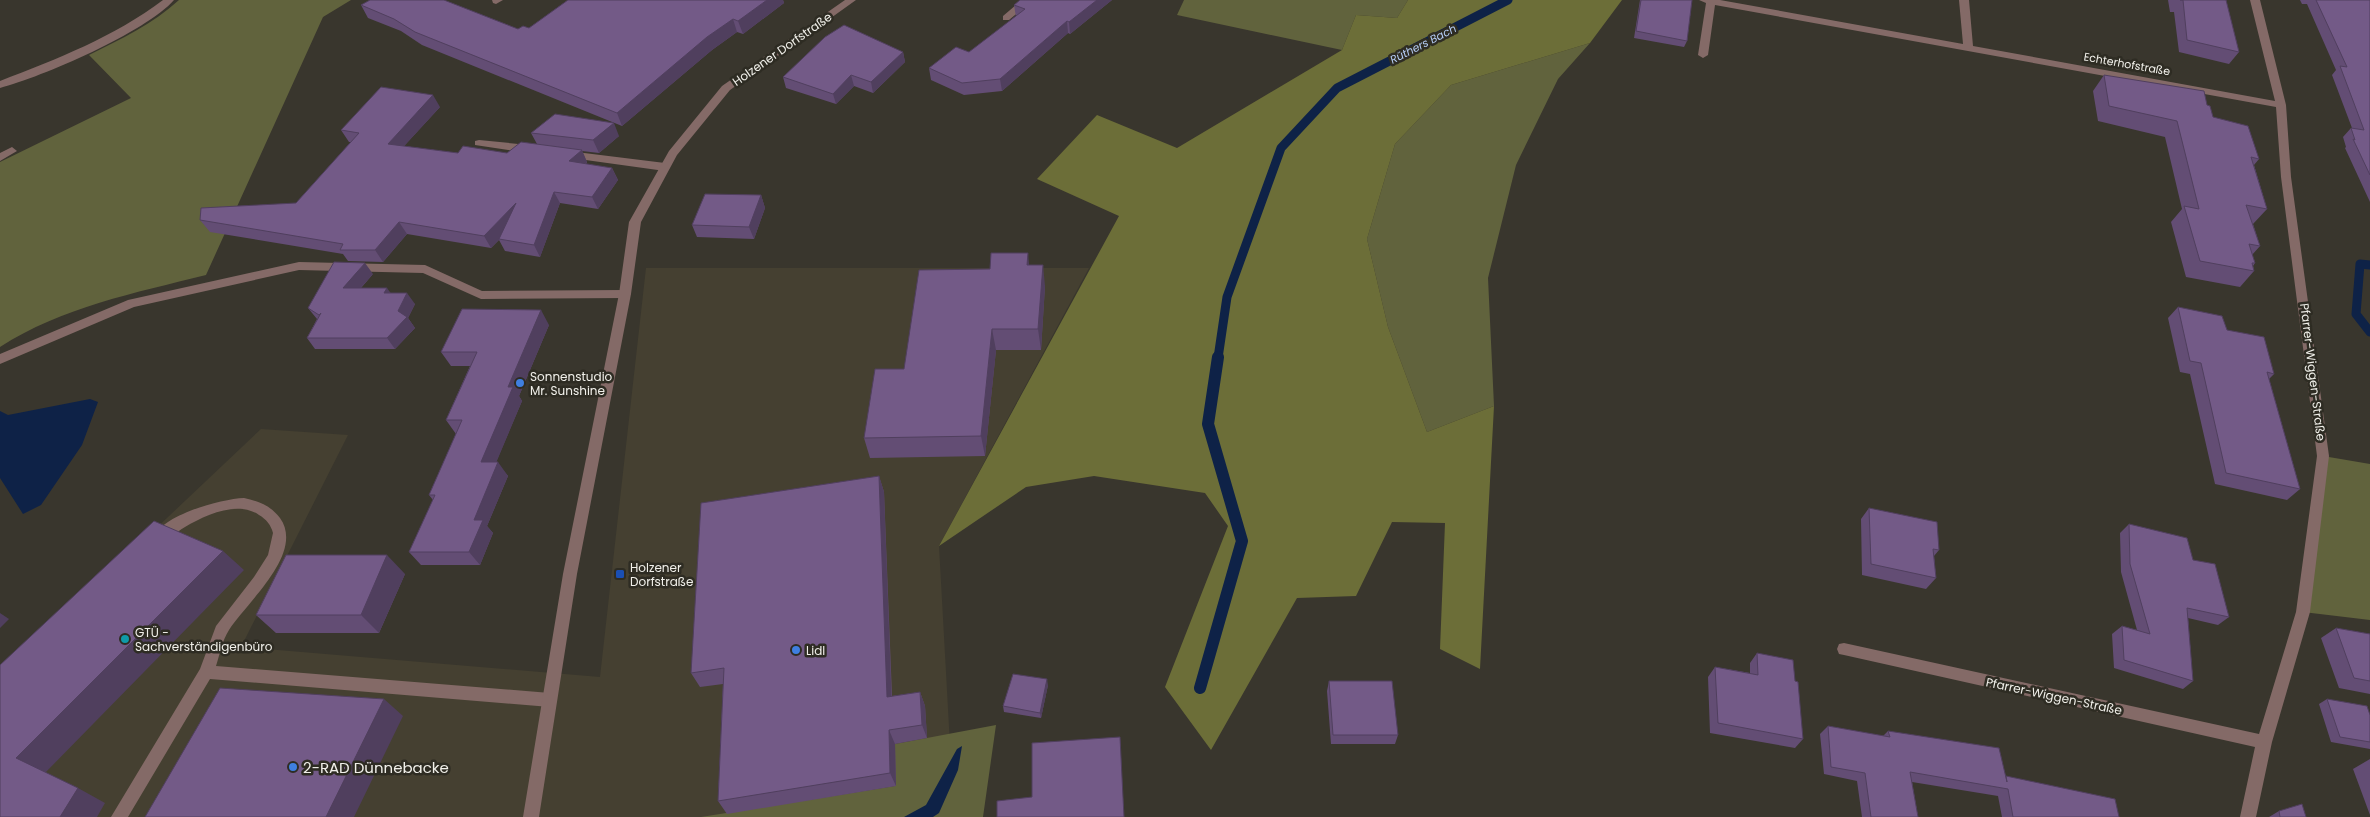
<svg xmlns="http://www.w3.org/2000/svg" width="2370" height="817" font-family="Poppins,sans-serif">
  <rect width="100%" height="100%" fill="#39362d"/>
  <!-- built -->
  <path fill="#454031" d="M 646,268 L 1089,268 L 939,546 L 954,817 L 0,817 L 0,676 L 261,429 L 348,435 L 241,647 L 600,677 Z"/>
  <!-- green -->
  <path fill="#61633d" d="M 179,0 L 351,0 L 323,17 L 206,275 C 135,293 62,307 0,347 L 0,162 L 131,98 L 89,55 C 121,39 153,24 179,0 Z
    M 1184,0 L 1408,0 L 1397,18 L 1356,15 L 1342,50 L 1177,15 Z
    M 1590,43 L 1558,79 L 1516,165 L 1488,278 L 1494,406 L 1427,432 L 1388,327 L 1367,239 L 1395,144 L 1451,85 Z
    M 2323,456 L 2370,464 L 2370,620 L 2303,612 Z
    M 996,725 L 983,817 L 701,817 L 895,786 L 895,744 Z"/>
  <!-- forest -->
  <path fill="#6c6e38" d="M 1408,0 L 1622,0 L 1590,43 L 1451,85 L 1395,144 L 1367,239 L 1388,327 L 1427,432 L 1494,406 L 1480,669 L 1440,649 L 1445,523 L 1392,522 L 1356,596 L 1297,598 L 1211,750 L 1165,687 L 1228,526 L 1205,493 L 1094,476 L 1026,487 L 939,546 L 1119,216 L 1037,179 L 1097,115 L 1177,148 L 1342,50 L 1356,15 L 1397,18 Z"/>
  <!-- water -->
  <path fill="#0e2247" d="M 90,399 L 98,402 L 82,445 L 41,505 L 23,514 L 0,478 L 0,411 L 8,415 Z
    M 962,746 L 958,770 L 939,813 L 933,817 L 904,817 L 926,805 L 957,749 Z"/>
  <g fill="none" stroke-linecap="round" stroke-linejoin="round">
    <!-- stream-far1 -->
    <path stroke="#0e2247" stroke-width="9" d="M 2370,265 L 2360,264 L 2356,314 L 2370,332
      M 1218,358 L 1227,297 L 1281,148 L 1337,88 L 1508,0"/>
    <!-- stream -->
    <path stroke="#0e2247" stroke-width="12" d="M 1200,688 L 1242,541 L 1208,424 L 1218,357"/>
    <!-- lane -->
    <path fill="#846a67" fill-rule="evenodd" d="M 163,0 L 174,0 C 146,32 42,77 0,88 L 0,81 C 57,59 114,37 163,0 Z
      M 1022,0 L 1033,0 L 1009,20 L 1003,20 L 1003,16 Z
      M 479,140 L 529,145 L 534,149 L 529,153 L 475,145 L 475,141 Z
      M 12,147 L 17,151 L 0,161 L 0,153 Z
      M 568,151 L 665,163 L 670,167 L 665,171 L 564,157 L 564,153 Z
      M 299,262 L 425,265 L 482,291 L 625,290 L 631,294 L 625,298 L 481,299 L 423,273 L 299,270 L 134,307 L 0,364 L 0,354 L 128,300 Z
      M 244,498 C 258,501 270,505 280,518 C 305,553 247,602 229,630 C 222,641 220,654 216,666 L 550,693 L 555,695 L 557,700 L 555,705 L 550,707 L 210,679 L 128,817 L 111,817 L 200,669 L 216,626 L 254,577 L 268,555 L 273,533 C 271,525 266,519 259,515 C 238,500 205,515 185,527 C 176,532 169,540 159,544 L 154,542 L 152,538 C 163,515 220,499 244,498 Z"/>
    <!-- street -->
    <path fill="#846a67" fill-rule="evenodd" d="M 492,0 L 503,0 L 496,4 L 493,3 Z
      M 845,0 L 856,0 L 730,90 L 677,155 L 641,222 L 631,294 L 577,574 L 539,817 L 523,817 L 563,574 L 619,294 L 629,222 L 669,151 L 722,86 Z
      M 1699,0 L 1720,0 L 1963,44 L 1959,0 L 1969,0 L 1973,46 L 2275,101 L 2250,0 L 2260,0 L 2286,105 L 2291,177 L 2329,456 L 2310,612 L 2272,742 L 2256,817 L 2240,817 L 2255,747 L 1844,655 L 1839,654 L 1837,649 L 1839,644 L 1844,643 L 2259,734 L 2296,612 L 2317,456 L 2281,177 L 2276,107 L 1715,5 L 1708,55 L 1703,58 L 1698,55 L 1706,3 Z"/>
  </g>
  <!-- wall -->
  <path fill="#634d74" d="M 568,0 L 783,0 L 784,3 L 743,34 L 737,32 L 712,50 L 622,126 L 422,45 L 401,31 L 368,18 L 361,5 L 518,29 L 529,28 Z
    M 1112,0 L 1070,34 L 1068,33 L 1002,91 L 964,95 L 931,80 L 929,68 L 969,52 L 1016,17 L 1014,5 Z
    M 1640,0 L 1692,0 L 1687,41 L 1684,47 L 1634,38 Z
    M 2168,0 L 2226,0 L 2239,52 L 2229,64 L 2179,52 L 2174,12 L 2170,12 Z
    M 2300,0 L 2370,0 L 2370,202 L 2345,148 L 2346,147 L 2343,137 L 2351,128 L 2352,128 L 2332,75 L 2336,70 L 2307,4 L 2302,4 Z
    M 903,52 L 905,62 L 873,93 L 854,86 L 836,104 L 786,88 L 783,77 Z
    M 2104,75 L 2207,105 L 2213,117 L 2259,159 L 2254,165 L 2267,209 L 2253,224 L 2260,246 L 2252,255 L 2255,263 L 2253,266 L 2254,271 L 2240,287 L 2186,277 L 2171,222 L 2182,209 L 2165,137 L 2098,121 L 2093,91 Z
    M 440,107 L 404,146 L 458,153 L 507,153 L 537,144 L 531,133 L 619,136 L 599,153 L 582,151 L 587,162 L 586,164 L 612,168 L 618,180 L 598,209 L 560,203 L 540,257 L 505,251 L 499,240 L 491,248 L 407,234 L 383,262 L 348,261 L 343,254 L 210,232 L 200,220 L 296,203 L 351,142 L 349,142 L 341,130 Z
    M 761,195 L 765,208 L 754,239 L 697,237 L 692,225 Z
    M 1029,265 L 1045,286 L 1041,350 L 996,350 L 985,456 L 870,458 L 864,438 L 904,369 L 990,269 Z
    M 373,274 L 361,288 L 391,293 L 415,304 L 408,318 L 415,328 L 395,349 L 315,349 L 307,338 L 317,319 L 308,308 Z
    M 2178,307 L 2227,330 L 2274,374 L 2269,379 L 2300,489 L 2287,500 L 2215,484 L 2190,374 L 2180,372 L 2168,318 Z
    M 549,325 L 519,396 L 522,401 L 496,462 L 508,476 L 487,526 L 493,533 L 480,565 L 421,565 L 409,552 L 433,500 L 429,495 L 456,434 L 446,420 L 470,366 L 451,366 L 441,352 Z
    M 879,476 L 884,492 L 892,696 L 920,692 L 925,706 L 927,738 L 895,744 L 896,786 L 727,814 L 718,801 L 723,684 L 700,687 L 691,673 Z
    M 1869,508 L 1939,550 L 1934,556 L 1936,578 L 1926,589 L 1862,575 L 1861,519 Z
    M 2129,524 L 2193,560 L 2229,617 L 2218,625 L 2188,618 L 2193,681 L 2183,689 L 2114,668 L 2112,634 L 2122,626 L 2137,630 L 2121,572 L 2120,533 Z
    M 405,574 L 379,633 L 276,633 L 256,615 Z
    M 2336,628 L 2370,634 L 2370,694 L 2339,688 L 2321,638 Z
    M 1757,653 L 1795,681 L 1803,739 L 1795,748 L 1710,733 L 1708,677 L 1715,667 L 1750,673 L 1750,663 Z
    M 1329,681 L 1398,735 L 1395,744 L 1331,744 L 1327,691 Z
    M 1048,685 L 1041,718 L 1004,712 L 1003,706 Z
    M 2327,699 L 2370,715 L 2370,749 L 2331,742 L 2319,704 Z
    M 1828,726 L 1883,736 L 1888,731 L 2006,777 L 2119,817 L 2002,817 L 1998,796 L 1912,782 L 1918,817 L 1862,817 L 1857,781 L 1824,774 L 1820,734 Z
    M 2370,759 L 2370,815 L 2353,769 Z
    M 2279,811 L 2306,817 L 2269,817 Z"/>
  <!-- shaded-wall -->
  <path fill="#503f5e" d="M 767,0 L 783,0 L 784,3 L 743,34 L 738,21 Z
    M 1097,0 L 1112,0 L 1070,34 L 1069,22 Z
    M 733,19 L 737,32 L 712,50 L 622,126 L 617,113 L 707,37 Z
    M 1067,21 L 1068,33 L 1002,91 L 1000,79 Z
    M 903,52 L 905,62 L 873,93 L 871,82 Z
    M 851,75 L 854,86 L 836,104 L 833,94 Z
    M 433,95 L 440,107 L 395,156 L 388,144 Z
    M 614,123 L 619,136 L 599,153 L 593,140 Z
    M 582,150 L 587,162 L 574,173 L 569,161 Z
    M 612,168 L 618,180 L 598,209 L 592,197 Z
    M 554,192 L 560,203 L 540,257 L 534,245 Z
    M 761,195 L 765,208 L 754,239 L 749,227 Z
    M 516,203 L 522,215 L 491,248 L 484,236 Z
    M 399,222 L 407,234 L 383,262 L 375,250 Z
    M 1028,253 L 1030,275 L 1027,265 Z
    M 365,263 L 373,274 L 351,299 L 343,288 Z
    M 1043,265 L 1045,286 L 1041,350 L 1038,329 Z
    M 387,288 L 395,299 L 384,293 Z
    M 407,293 L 415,304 L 408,318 L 415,328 L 395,349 L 387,338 L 398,311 Z
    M 541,310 L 549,325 L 519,396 L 522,401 L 491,475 L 481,462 L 508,387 Z
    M 992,329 L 996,350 L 985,456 L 981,436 Z
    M 498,462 L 508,476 L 487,526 L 493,533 L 480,565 L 469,552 L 474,520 Z
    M 879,476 L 884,492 L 892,711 L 887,697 Z
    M 223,551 L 244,570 L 44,774 L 16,758 Z
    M 387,555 L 405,574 L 379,633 L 361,615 Z
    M 0,613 L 9,619 L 0,628 Z
    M 1047,679 L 1048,685 L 1041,718 L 1040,713 Z
    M 920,692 L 925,706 L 927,738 L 922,725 Z
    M 384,699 L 403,716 L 354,817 L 326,817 Z
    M 889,730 L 895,744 L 896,786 L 890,773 Z
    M 78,788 L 105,803 L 97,817 L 60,817 Z"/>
  <!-- building -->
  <path fill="#735a87" stroke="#503f5e" d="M 370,0 L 444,0 L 518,29 L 523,26 L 529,28 L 568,0 L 767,0 L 738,21 L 733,19 L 707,37 L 617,113 L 415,32 L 394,19 L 361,5 Z
    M 1020,0 L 1097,0 L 1069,22 L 1067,21 L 1000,79 L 962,83 L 929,68 L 956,47 L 969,52 L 1025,9 L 1014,5 Z
    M 1641,0 L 1692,0 L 1687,41 L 1636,31 Z
    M 2180,0 L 2226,0 L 2239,52 L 2187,40 L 2183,0 Z
    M 2316,0 L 2370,0 L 2370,175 L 2353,139 L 2355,140 L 2351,128 L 2364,130 L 2340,66 L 2347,67 Z
    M 844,25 L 903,52 L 871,82 L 851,75 L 833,94 L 783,77 L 825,37 Z
    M 2104,75 L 2204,91 L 2207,105 L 2210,106 L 2213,117 L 2248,126 L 2259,159 L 2251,157 L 2267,209 L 2246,205 L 2260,246 L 2249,244 L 2255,263 L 2252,263 L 2254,271 L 2200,261 L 2184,206 L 2199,209 L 2177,121 L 2109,106 Z
    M 381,87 L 433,95 L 388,144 L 458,153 L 463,146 L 507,153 L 521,142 L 582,150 L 569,161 L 612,168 L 592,197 L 554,192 L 534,245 L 499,239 L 516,203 L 484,236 L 399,222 L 375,250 L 340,250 L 343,244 L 200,220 L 201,208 L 296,203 L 359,133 L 341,130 Z
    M 555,114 L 614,123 L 593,140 L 531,133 Z
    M 705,194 L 761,195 L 749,227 L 692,225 Z
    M 991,253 L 1028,253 L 1027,265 L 1043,265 L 1038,329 L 992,329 L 981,436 L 864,438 L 875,369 L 904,369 L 919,270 L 990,269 Z
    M 334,262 L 365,263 L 343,288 L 387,288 L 384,293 L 407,293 L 398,311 L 407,317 L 387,338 L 307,338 L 321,313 L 319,315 L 308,308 Z
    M 2178,307 L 2222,316 L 2227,330 L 2264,337 L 2274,374 L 2267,372 L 2300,489 L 2226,473 L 2201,363 L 2190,361 Z
    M 462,309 L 541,310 L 508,387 L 513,387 L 481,462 L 498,462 L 474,520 L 483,520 L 469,552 L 409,552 L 435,495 L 429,495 L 462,420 L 446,420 L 477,352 L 441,352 Z
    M 879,476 L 887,697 L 920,692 L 922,725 L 889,730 L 890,773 L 718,801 L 724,668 L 691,673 L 701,503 Z
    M 1869,508 L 1937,522 L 1939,550 L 1933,549 L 1936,578 L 1871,564 Z
    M 154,521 L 223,551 L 16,758 L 78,788 L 60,817 L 0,817 L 0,665 Z
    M 2129,524 L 2187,538 L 2193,560 L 2215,564 L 2229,617 L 2187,608 L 2193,681 L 2124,660 L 2122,626 L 2150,634 L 2130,564 Z
    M 286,555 L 387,555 L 361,615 L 256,615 Z
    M 2336,628 L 2370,634 L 2370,681 L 2354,678 Z
    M 1757,653 L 1793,660 L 1795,681 L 1798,682 L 1803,739 L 1718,723 L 1715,667 L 1758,675 Z
    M 1013,674 L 1047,679 L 1040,713 L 1003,706 Z
    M 1329,681 L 1392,681 L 1398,735 L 1333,735 Z
    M 220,688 L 384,699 L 326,817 L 145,817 Z
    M 2327,699 L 2367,706 L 2370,715 L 2370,742 L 2340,737 Z
    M 1828,726 L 1890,737 L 1888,731 L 1999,748 L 2007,782 L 2006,776 L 2115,799 L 2119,817 L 2013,817 L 2008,789 L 1910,772 L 1918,817 L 1871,817 L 1865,773 L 1831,767 Z
    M 1120,737 L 1124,817 L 997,817 L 997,801 L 1032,797 L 1032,743 Z
    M 2302,804 L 2306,817 L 2280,817 L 2279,811 Z"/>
  <!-- markers -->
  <g fill="#3f7fe0" stroke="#2e2c23" stroke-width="2">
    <circle cx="520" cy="383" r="5"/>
    <circle cx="796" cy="650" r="5"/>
    <circle cx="293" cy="767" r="5"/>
  </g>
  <rect fill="#1a4fb4" stroke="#2e2c23" stroke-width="2" x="615" y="569" width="10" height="10" rx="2.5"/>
  <circle fill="#0f9aa8" stroke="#2e2c23" stroke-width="2" cx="125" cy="639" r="5"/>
  <g text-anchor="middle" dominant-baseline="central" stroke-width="5" stroke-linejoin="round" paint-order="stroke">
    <!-- far-water labels -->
    <g font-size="11" font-style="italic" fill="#b7cff8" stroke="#2e2c23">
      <text transform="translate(1423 44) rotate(-27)">Rüthers Bach</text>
    </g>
    <!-- far-street labels -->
    <g font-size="11" fill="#f1f0ea" stroke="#2e2c23">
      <text transform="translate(2127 64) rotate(10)">Echterhofstraße</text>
    </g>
    <!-- street labels -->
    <g font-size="12" fill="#f1f0ea" stroke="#2e2c23">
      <text transform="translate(782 49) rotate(-35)">Holzener Dorfstraße</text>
      <text transform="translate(2313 372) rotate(83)">Pfarrer-Wiggen-Straße</text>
      <text transform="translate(2054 696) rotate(12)">Pfarrer-Wiggen-Straße</text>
    </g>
    <!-- poi labels -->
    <g font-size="12" fill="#f1f0ea" stroke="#2e2c23" text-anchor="start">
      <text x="530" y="376">Sonnenstudio<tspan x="530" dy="14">Mr. Sunshine</tspan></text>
      <text x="630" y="567">Holzener<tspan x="630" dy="14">Dorfstraße</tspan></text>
      <text x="135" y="632">GTÜ -<tspan x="135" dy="14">Sachverständigenbüro</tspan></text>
      <text x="806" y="650">Lidl</text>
    </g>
    <!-- near-poi labels -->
    <g font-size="15" fill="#f1f0ea" stroke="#2e2c23" text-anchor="start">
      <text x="303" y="767">2-RAD Dünnebacke</text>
    </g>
  </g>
</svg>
